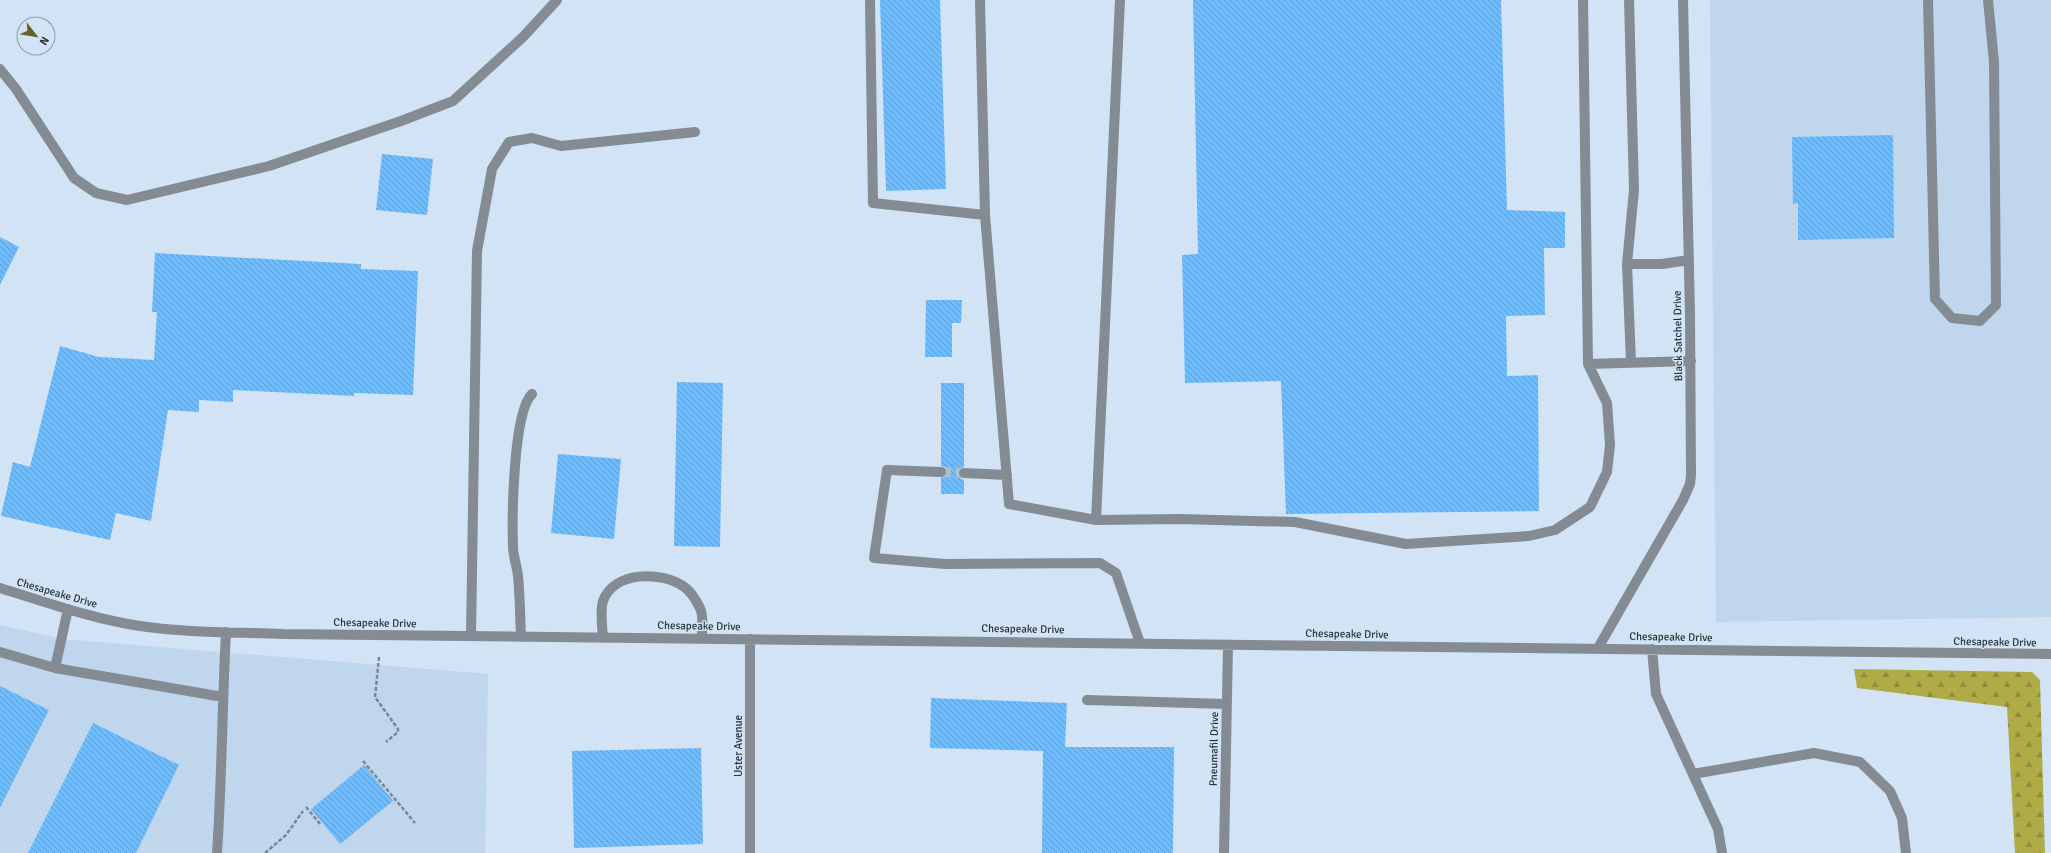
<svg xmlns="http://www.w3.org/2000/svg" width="2051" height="853" font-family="Signika,sans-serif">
  <defs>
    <pattern id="forest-firs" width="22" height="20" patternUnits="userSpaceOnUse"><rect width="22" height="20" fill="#afac47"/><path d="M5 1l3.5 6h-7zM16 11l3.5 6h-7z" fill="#8f8d3c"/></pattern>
    <pattern id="building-back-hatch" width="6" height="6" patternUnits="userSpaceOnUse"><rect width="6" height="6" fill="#6fbdff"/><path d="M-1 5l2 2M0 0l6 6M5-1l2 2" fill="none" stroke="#5b9acf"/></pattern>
  </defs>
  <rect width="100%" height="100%" fill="#d1e3f4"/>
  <!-- built -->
  <path fill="#bfd6ec" d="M 1710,0 L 2051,0 L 2051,617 L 1716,622 Z
    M 0,625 L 62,639 L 488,674 L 485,853 L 0,853 Z"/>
  <!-- forest -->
  <path fill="url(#forest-firs)" d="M 1854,669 L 2032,672 L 2040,680 L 2045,853 L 2015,853 L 2007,707 L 1857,688 Z"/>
  <!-- building -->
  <path fill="url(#building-back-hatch)" d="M 880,0 L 940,0 L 946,189 L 886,191 Z
    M 1193,0 L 1501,0 L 1507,210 L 1565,212 L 1565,248 L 1544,248 L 1545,315 L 1506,316 L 1507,376 L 1538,375 L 1539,511 L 1286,514 L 1281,381 L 1185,383 L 1182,255 L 1198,254 Z
    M 1893,135 L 1894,238 L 1798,240 L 1798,203 L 1793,204 L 1792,137 Z
    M 382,154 L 433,159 L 427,215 L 376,210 Z
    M 0,237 L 19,247 L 0,285 Z
    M 155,253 L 361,264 L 361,269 L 418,271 L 413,395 L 354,393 L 354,396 L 233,390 L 233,402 L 199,400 L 199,412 L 168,410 L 151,521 L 116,513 L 110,540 L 1,516 L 13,462 L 30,467 L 60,346 L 99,357 L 154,360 L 157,312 L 152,312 Z
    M 926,300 L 962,300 L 961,323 L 952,323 L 952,357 L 925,357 Z
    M 677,382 L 723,383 L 720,547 L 674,546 Z
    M 941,383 L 964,383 L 964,467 L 959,469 L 958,473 L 960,478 L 964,480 L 964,494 L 941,494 L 941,478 L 946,476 L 947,472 L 945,467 L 941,466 Z
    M 558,454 L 621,459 L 614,539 L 551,533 Z
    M 0,686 L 49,710 L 0,808 Z
    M 931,698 L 1067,703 L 1065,747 L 1174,747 L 1173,853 L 1042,853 L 1043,751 L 930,748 Z
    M 93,723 L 179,765 L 136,853 L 28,853 Z
    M 701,748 L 703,844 L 574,848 L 572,751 Z
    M 364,765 L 393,801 L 340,844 L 311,809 Z"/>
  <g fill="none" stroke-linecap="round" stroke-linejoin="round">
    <!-- minor-tunnel -->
    <path stroke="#b0c0cf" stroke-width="10" stroke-dasharray="10 5" stroke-linecap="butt" d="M 941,472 L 964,473"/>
    <!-- path -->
    <path stroke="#7a8792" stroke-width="2.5" stroke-dasharray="4 2" stroke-linecap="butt" d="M 379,657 L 375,697 L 398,729 L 398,732 L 386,742
      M 363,761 L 415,823
      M 306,807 L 321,825
      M 265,853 L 286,835 L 303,811"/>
    <!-- minor -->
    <path stroke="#848b92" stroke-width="10" d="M 870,0 L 873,203 L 985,215
      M 980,0 L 985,215 L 1009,504 L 1096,520 L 1180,519 L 1295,522 L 1406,544 L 1529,536 L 1555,530 L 1590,507 L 1607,472 L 1610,445 L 1607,403 L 1588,364 L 1583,0
      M 1928,0 L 1935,299 L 1952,318 L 1980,321 L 1996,305 L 1994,62 L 1988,0
      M 0,69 L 16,89 L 74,178 L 96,193 L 127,200 L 269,166 L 401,121 L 453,101 L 523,37 L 557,0
      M 1627,264 L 1634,190 L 1629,0
      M 1631,362 L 1627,264 L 1662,264 L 1689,260
      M 1588,364 L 1691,361
      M 941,472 L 887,470 L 874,558 L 945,564 L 1100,563 L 1116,573 L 1140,643
      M 964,473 L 1007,475
      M 1096,520 L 1120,0
      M 0,588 C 46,602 93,619 140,626 C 187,633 235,632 283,634 L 2051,654
      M 471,636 L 477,251 L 492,169 L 509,142 L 532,138 L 561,146 L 695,132
      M 521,636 C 520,616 520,596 518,576 C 517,566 513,556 513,546 C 512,517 513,412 532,394
      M 603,637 C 602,626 600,612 603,601 C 614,571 661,571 683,586 C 691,591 696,600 700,608 C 704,617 702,629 702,638
      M 750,639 L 750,853
      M 1598,648 L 1683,500 L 1690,484 L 1691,475 L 1690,314 L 1683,0
      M 1652,649 L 1656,694 L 1718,829 L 1722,853
      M 0,652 L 55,668 L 223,697
      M 55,668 L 68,609
      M 1087,700 L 1227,704
      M 1693,774 L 1814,753 L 1860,762 L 1890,791 L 1902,818 L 1906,853
      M 217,853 C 222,779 222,706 226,632
      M 1224,853 L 1228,645"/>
  </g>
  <g text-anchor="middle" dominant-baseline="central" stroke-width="3" stroke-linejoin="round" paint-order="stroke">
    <!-- street labels -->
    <g font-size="11" fill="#2c3339" stroke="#d1e3f4">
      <text transform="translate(1678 336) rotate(-91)">Black Satchel Drive</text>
      <text transform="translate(57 593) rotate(16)">Chesapeake Drive</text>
      <text transform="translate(375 623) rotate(1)">Chesapeake Drive</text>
      <text transform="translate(699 626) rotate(1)">Chesapeake Drive</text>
      <text transform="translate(1023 629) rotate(1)">Chesapeake Drive</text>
      <text transform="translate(1347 634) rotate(1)">Chesapeake Drive</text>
      <text transform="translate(1671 637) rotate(1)">Chesapeake Drive</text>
      <text transform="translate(1995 642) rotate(1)">Chesapeake Drive</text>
      <text transform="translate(738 746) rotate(-90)">Uster Avenue</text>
      <text transform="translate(1214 749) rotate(-89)">Pneumafil Drive</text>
    </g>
  </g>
  <!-- north arrow -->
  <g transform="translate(36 36) rotate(121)"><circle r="19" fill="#d1e3f4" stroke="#8f9da9"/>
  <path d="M0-3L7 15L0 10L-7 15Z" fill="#62612e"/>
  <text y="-6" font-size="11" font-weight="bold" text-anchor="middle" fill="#2c3339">N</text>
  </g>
</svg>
